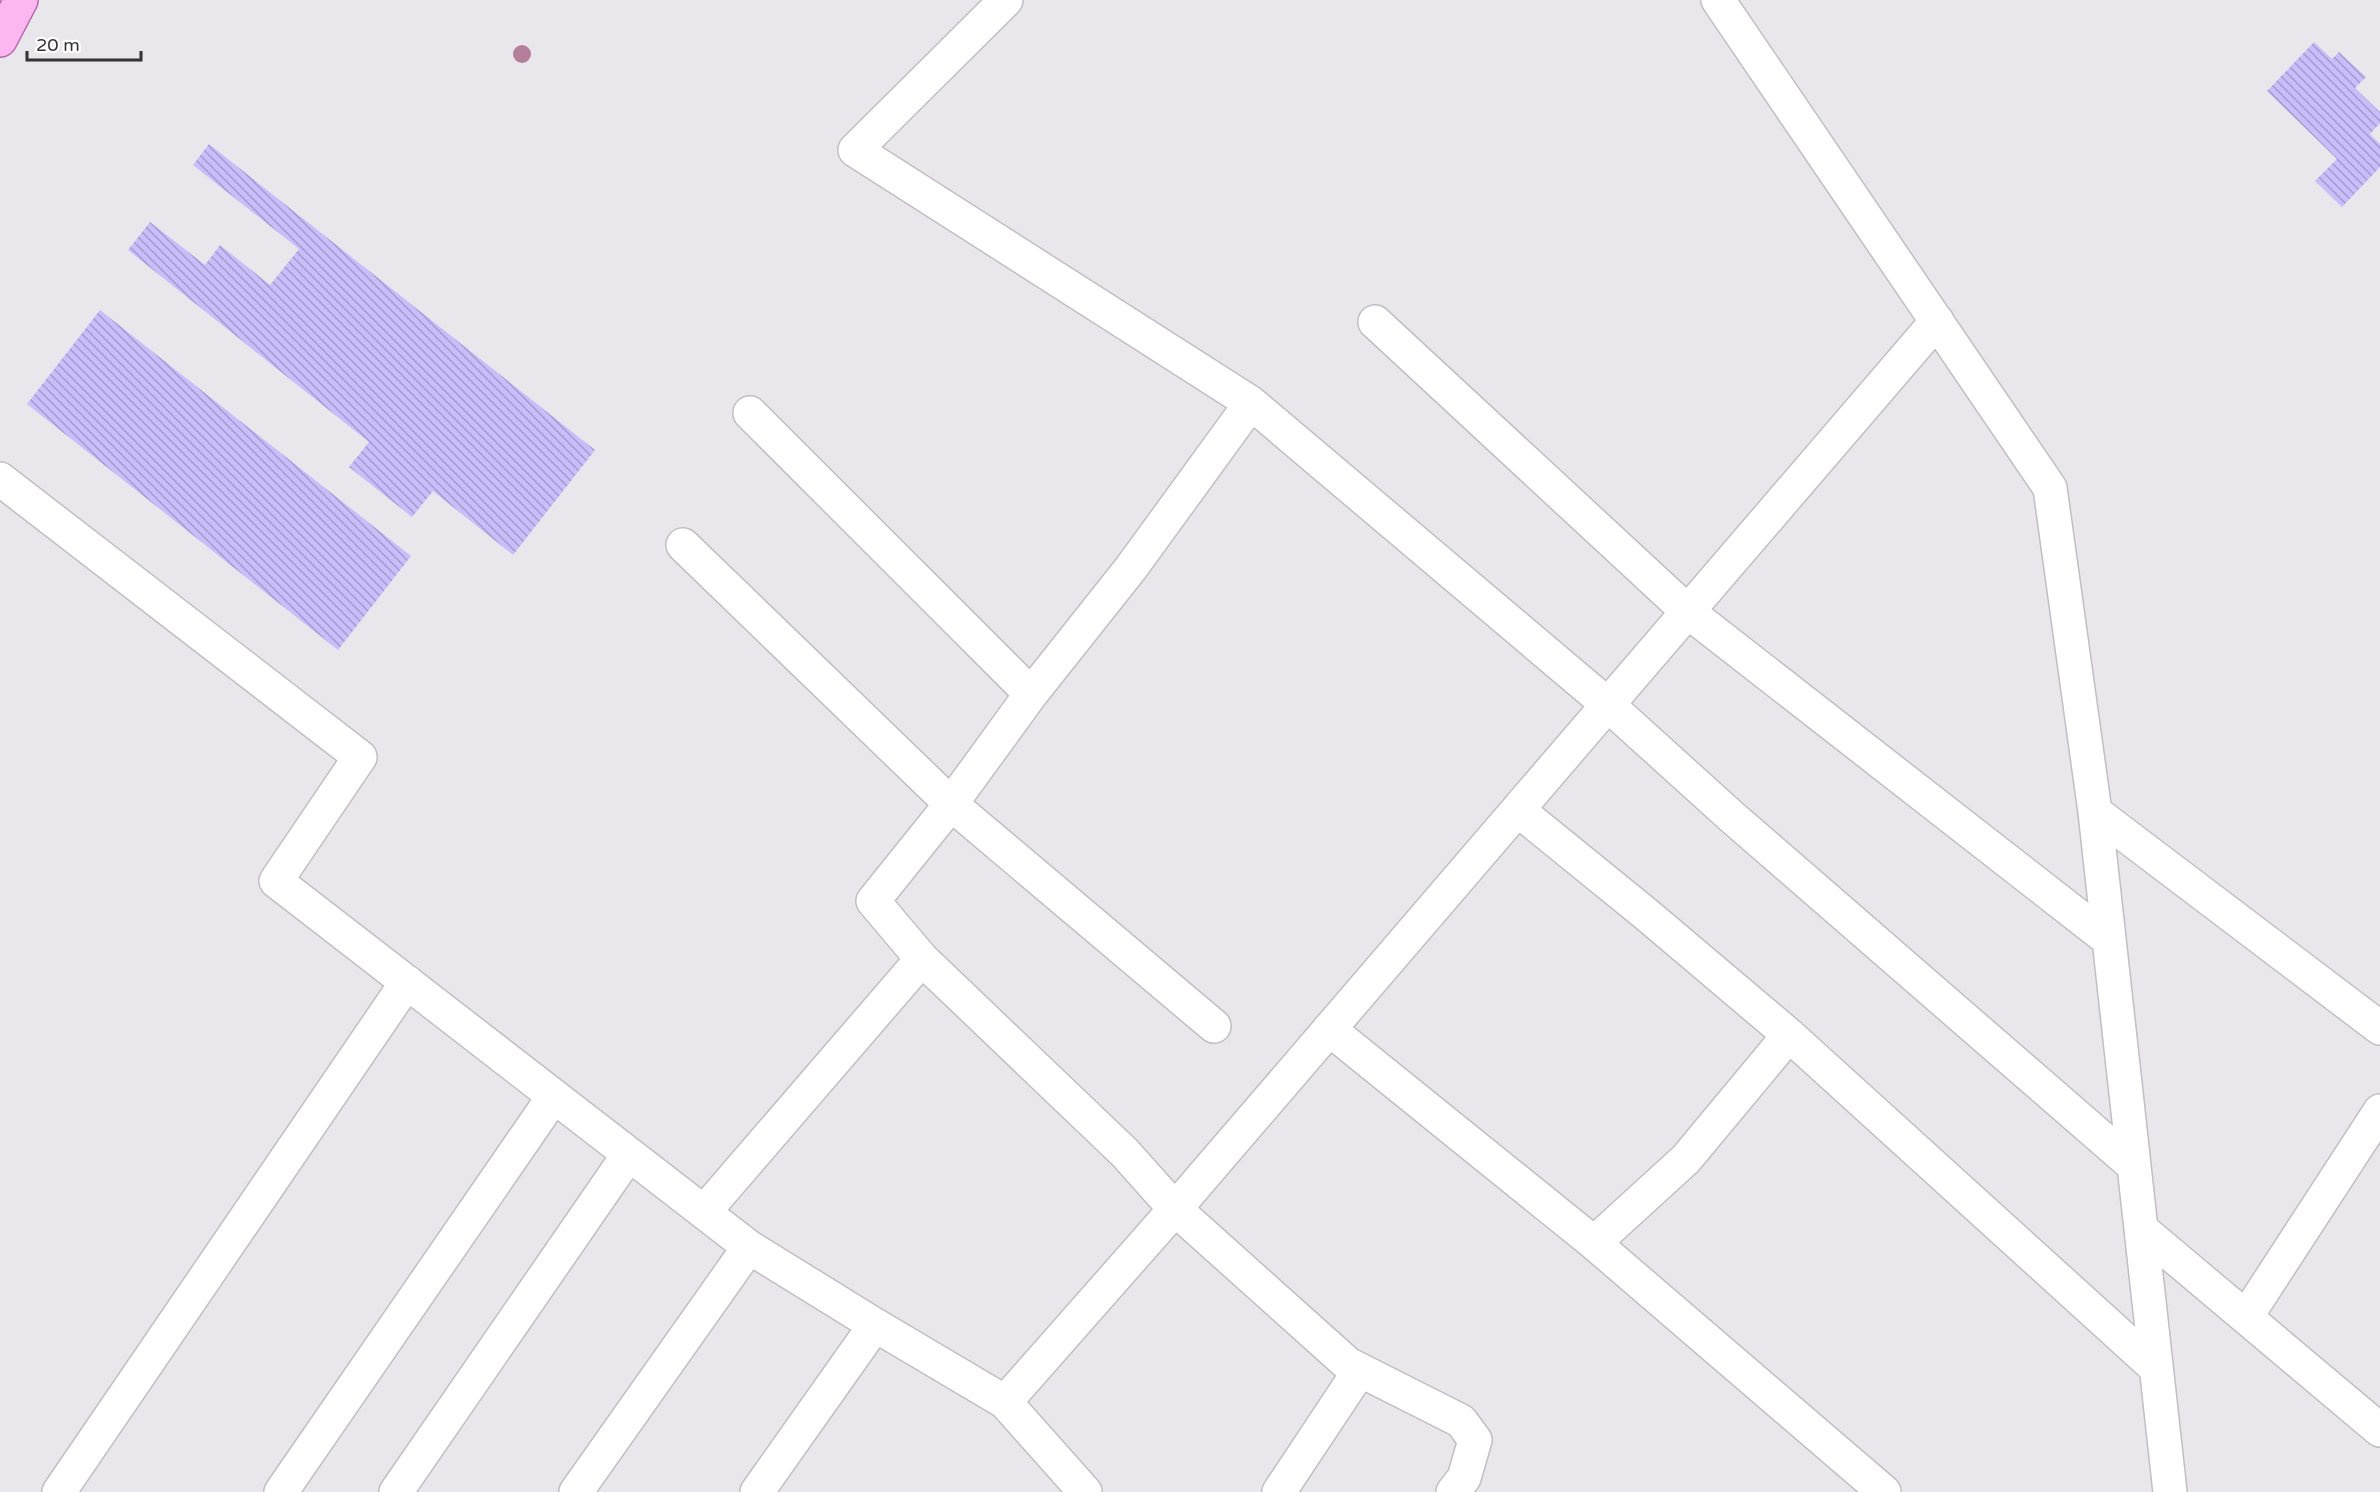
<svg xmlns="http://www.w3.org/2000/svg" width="2380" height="1492" font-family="'Varela Round',sans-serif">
  <defs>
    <pattern id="building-back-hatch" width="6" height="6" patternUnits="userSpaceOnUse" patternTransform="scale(1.5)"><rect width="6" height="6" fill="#c9befb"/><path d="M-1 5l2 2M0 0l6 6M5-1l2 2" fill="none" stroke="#a49bcc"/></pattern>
  </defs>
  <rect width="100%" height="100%" fill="#e9e6ec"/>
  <!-- building -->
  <path fill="url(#building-back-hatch)" d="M 2314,42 L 2332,59 L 2339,52 L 2366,77 L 2355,88 L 2380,112 L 2380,123 L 2370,134 L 2380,144 L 2380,167 L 2342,207 L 2315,181 L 2337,159 L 2267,91 Z
    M 209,144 L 595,450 L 513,555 L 433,491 L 412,517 L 349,467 L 369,442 L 128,250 L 150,222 L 205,265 L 220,245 L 270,285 L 299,249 L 193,165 Z
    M 100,310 L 411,556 L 338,650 L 27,404 Z"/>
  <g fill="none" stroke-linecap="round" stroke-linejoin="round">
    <defs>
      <path id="minor" d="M 1718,0 L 2050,488 L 2095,812 L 2170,1492
        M 1375,322 L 1687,611 L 2109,940
        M 1251,403 L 1607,704 L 1732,817 L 2134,1166
        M 750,413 L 1031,694
        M 0,479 L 360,757 L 276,881 L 749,1247 L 875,1325
        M 683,545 L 951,804 L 1214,1026
        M 1518,810 L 1646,914 L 1789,1035 L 2156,1368
        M 2095,812 L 2380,1028
        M 922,959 L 1125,1153 L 1175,1209 L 1348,1364 L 1461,1421 L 1475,1440 L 1464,1478 L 1453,1492
        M 1329,1029 L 1594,1243 L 1884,1492
        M 704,1212 L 922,959 L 873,901 L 951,804 L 1031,694 L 1131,568 L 1251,403 L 855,150 L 1006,0
        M 2141,1229 L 2380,1430
        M 1594,1243 L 1686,1159 L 1789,1035
        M 2246,1317 L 2380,1111
        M 1005,1402 L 1175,1209 L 1937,321
        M 59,1492 L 407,982
        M 281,1492 L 554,1096
        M 396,1492 L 629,1154
        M 576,1492 L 749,1247
        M 757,1492 L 875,1325 L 1005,1402 L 1085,1492
        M 1279,1492 L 1360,1370"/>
      <path id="primary" d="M 0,40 L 21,0"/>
    </defs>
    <!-- minor casing -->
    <use href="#minor" stroke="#c1bec4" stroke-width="36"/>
    <!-- primary casing -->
    <use href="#primary" stroke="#b469a8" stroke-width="36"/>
    <!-- minor -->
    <use href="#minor" stroke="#fff" stroke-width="33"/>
    <!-- primary -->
    <use href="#primary" stroke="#fcb7f0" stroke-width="33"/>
  </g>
  <!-- trees -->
  <circle fill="#b47f9a" cx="522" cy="54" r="9"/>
  <!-- scale -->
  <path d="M27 51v9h114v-9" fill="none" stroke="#333234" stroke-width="3"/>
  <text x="36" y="51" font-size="18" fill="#333234" stroke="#ffffff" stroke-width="4.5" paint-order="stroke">20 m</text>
</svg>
